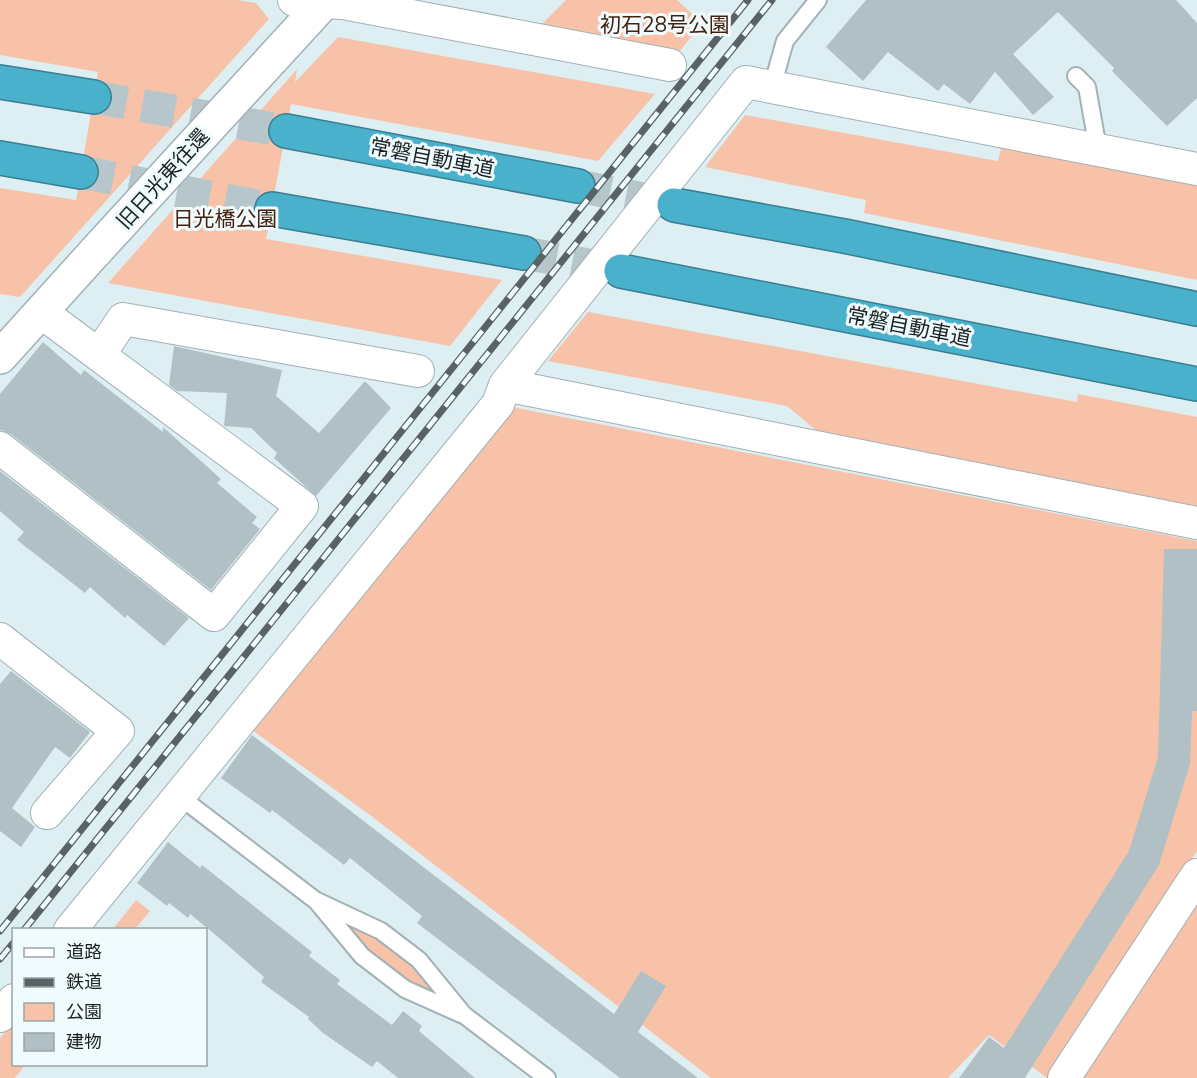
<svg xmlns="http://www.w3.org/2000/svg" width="1197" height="1078" font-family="'Nunito Sans','Noto Sans JP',sans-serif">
  <rect width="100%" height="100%" fill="#deeff4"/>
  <!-- green -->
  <path fill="#f8c2a8" d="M 0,0 L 237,0 L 256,3 L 269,19 L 20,297 L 0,294 L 0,188 L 76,200 L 98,72 L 0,55 Z
    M 566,0 L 677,0 L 702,23 L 679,52 L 539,27 Z
    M 338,37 L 655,94 L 598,161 L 291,104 L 266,239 L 502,280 L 450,346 L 108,283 L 297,69 L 295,82 Z
    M 745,115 L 998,161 L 1002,144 L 1197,186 L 1197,280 L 864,213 L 866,200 L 705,167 Z
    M 588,312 L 1077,402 L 1078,394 L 1197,417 L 1197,510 L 818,432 L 787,406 L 548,361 Z
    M 512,407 L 1197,541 L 1197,851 L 1047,1078 L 989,1035 L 948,1078 L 711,1078 L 370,815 L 252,730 Z
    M 136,900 L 150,911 L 135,929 L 113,929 Z
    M 1197,904 L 1197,1078 L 1083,1078 L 1083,1077 Z
    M 342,921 C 390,943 406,957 441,997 L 404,979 L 373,956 Z
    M 13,1022 L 14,1064 L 25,1065 L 15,1078 L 0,1078 L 0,1038 Z"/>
  <!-- building -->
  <path fill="#b0c0c5" d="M 866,0 L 1176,0 L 1197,23 L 1197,98 L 1167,126 L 1112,71 L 1114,68 L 1058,12 L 1013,54 L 1054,97 L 1033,115 L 995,72 L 970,104 L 944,84 L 938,91 L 888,52 L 863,81 L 826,47 Z
    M 43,342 L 81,375 L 84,370 L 163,432 L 163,427 L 221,479 L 217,483 L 257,517 L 252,523 L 260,529 L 211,590 L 11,434 L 0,430 L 0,394 Z
    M 174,346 L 282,370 L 276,396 L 319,433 L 365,381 L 391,408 L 316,496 L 274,458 L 277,453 L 251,428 L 224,426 L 227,393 L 177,391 L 169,385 Z
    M 0,471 L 189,618 L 164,646 L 127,615 L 125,618 L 90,587 L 85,593 L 17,540 L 24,532 L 0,511 Z
    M 1164,549 L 1197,549 L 1197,711 L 1192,711 L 1190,764 L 1159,865 L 1025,1078 L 959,1078 L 989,1037 L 1004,1048 L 1129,851 L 1158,757 Z
    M 11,671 L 90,732 L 70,758 L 55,747 L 12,808 L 35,827 L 21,847 L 0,831 L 0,684 Z
    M 252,735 L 614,1014 L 641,971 L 666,986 L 638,1032 L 698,1078 L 620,1078 L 417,923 L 422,916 L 350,858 L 344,865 L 272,810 L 270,813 L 221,778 Z
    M 168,842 L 200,868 L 202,865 L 312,952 L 309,956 L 340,980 L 337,984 L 392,1025 L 403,1011 L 422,1026 L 419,1031 L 475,1078 L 398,1078 L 377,1061 L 372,1067 L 323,1033 L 308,1019 L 309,1017 L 261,982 L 264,977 L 217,936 L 190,914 L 188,918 L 169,903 L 167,906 L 137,883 Z"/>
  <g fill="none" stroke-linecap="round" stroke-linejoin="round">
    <!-- motorway-tunnel -->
    <path stroke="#b7c6ca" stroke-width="33" stroke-dasharray="33 16" stroke-linecap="butt" d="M 94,97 L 286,131
      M 81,172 L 272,209
      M 578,186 L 674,205
      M 524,253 L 621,271"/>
    <defs>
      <path id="service" d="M 1076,76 L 1087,87 L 1098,149
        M 772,87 L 785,41 L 818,0
        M 179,796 L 315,900 L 381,931 L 419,960 L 464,1015 L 547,1078
        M 318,903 L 362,956 L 405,989 L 461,1014"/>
      <path id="minor" d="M 294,0 L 343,3 L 670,65
        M 99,355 L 123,319 L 418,371
        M 505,385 L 1197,523
        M 0,448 L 214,615 L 302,506 L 41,312
        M 0,639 L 118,731 L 47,813
        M 70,930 L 498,404 L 505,385 L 746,82 L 1197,169
        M 0,1016 L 14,1000
        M 1064,1078 L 1197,875"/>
      <path id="tertiary" d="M 272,59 L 326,0
        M 0,357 L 95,252"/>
      <path id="motorway" d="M 0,82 L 94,97
        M 286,131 L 578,186
        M 0,158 L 81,172
        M 674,205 L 844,236 L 1197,309
        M 272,209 L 524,253
        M 621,271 L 1197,384"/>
    </defs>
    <!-- service casing -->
    <use href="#service" stroke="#a1b1b6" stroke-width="20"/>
    <!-- minor casing -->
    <use href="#minor" stroke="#a1b1b6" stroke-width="34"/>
    <!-- tertiary casing -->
    <use href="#tertiary" stroke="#a1b1b6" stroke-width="36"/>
    <!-- motorway casing -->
    <use href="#motorway" stroke="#397f91" stroke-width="36"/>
    <!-- service -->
    <use href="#service" stroke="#fff" stroke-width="16"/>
    <!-- minor -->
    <use href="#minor" stroke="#fff" stroke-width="32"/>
    <!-- tertiary -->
    <use href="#tertiary" stroke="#fff" stroke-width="33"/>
    <!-- motorway -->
    <use href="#motorway" stroke="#49b1cc" stroke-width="33"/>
    <defs>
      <path id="rail" d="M 24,930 L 772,0
        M 0,931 L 748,0
        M 0,959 L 14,942"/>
    </defs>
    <!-- rail casing -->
    <use href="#rail" stroke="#596366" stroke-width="7"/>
    <!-- rail -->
    <use href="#rail" stroke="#f0fbfe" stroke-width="4.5" stroke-dasharray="14" stroke-linecap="butt"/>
    <defs>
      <path id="tertiary-bridge" d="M 95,252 L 272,59"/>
    </defs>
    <!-- tertiary-bridge casing -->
    <use href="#tertiary-bridge" stroke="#a1b1b6" stroke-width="36" stroke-linecap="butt"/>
    <!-- tertiary-bridge -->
    <use href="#tertiary-bridge" stroke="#fff" stroke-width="33"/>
  </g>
  <g text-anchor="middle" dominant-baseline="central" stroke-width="6" stroke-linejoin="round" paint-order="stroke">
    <!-- park labels -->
    <g font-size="21" fill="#441f0b" stroke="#f0fbfe">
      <text x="665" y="25">初石28号公園</text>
      <text x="225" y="219">日光橋公園</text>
    </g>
    <!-- street labels -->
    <g font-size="21" fill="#1c2224" stroke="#f0fbfe">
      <text transform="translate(432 158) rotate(11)">常磐自動車道</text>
      <text transform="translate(163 179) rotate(-48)">旧日光東往還</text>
      <text transform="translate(909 327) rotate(11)">常磐自動車道</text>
    </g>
  </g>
  <!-- legend -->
  <rect x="12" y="928" width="195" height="138" fill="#f0fbfe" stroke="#9ba4a7" stroke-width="1.5"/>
  <rect x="24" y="948" width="30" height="9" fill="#ffffff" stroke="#9ba4a7" stroke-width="1.5"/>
  <text x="66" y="958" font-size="18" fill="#1c2224">道路</text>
  <rect x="24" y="978" width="30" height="9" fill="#596366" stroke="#9ba4a7" stroke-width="1.5"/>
  <text x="66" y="988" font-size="18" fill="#1c2224">鉄道</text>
  <rect x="24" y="1003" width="30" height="18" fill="#f8c2a8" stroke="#9ba4a7" stroke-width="1.5"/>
  <text x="66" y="1018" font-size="18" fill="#1c2224">公園</text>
  <rect x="24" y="1033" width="30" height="18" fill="#b0c0c5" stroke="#9ba4a7" stroke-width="1.5"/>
  <text x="66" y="1048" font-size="18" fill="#1c2224">建物</text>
</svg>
